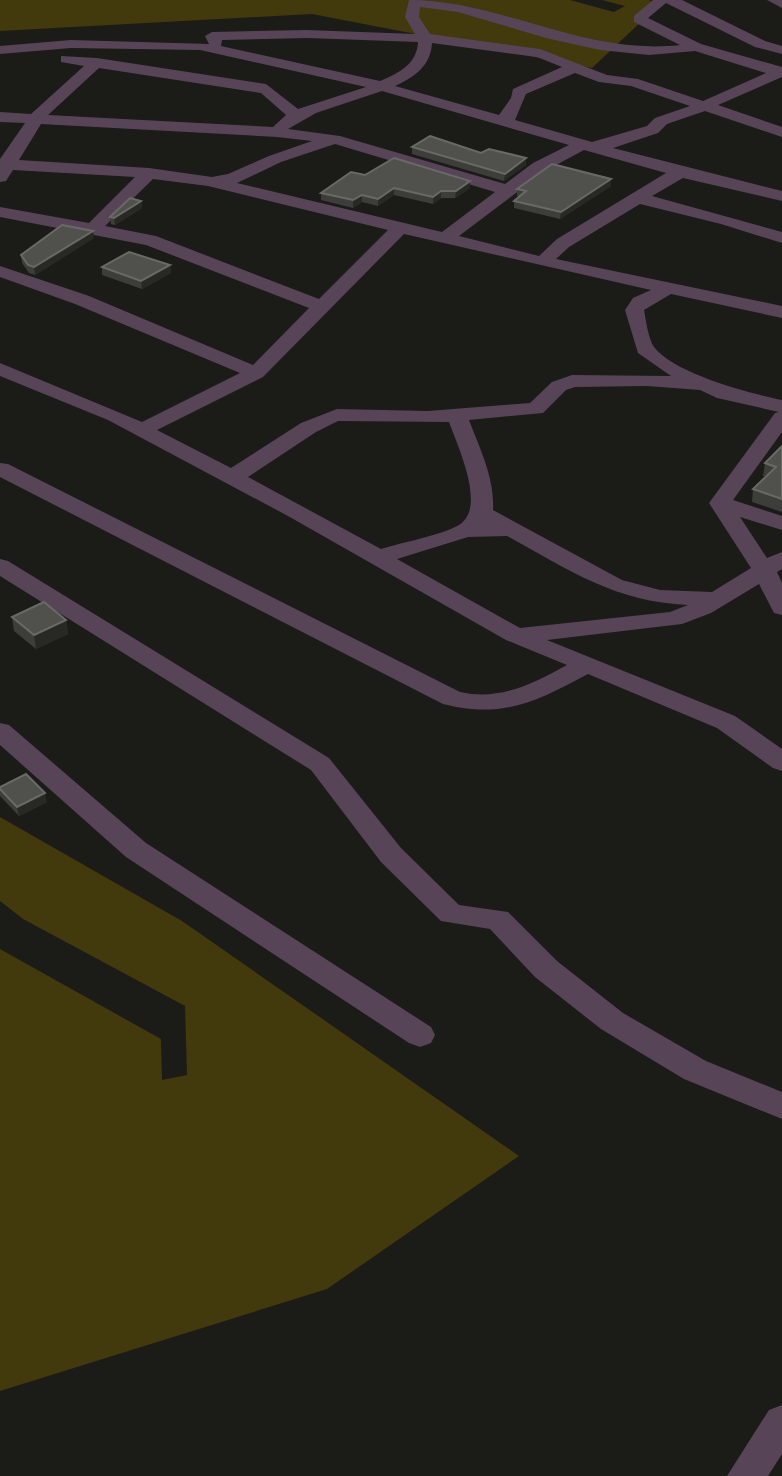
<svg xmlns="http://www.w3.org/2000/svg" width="782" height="1476" font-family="Ubuntu,sans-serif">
  <rect width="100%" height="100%" fill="#1b1b18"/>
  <!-- green -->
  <path fill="#42390c" d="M 0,0 L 570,0 L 614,12 L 625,6 L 602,0 L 649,0 L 659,5 L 592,68 L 312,14 L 0,31 Z
    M 0,817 L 182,921 L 519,1156 L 327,1289 L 0,1391 L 0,949 L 161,1039 L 162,1080 L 187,1075 L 185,1006 L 23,919 L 0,901 Z"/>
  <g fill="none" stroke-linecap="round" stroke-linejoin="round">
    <!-- minor -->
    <path fill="#574557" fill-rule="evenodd" d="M 409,0 C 501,0 584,56 680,45 L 634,22 L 634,16 L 653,0 L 682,0 L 765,41 L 782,46 L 782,54 L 755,47 L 666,3 L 648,18 L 701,44 L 782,67 L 782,77 L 718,105 L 782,127 L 782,137 L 705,111 L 667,124 L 658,133 L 613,148 L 782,191 L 782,201 L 683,178 L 652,196 L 782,232 L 782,243 L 721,224 L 640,204 L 569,247 L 556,259 L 782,306 L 782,318 L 671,294 L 644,310 C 646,320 648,338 654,347 C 675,374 749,393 782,400 L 782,432 L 733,500 L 782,516 L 782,530 L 740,517 L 767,558 L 782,552 L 782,569 L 777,572 L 782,583 L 782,615 L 774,613 L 759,584 L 711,613 L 682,624 L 547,640 L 735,716 L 782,749 L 782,771 L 773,768 L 717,728 L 588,674 C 536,702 502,719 443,704 L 0,477 L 0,463 L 8,464 L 460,692 C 500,701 532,684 567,665 L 506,640 L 288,516 L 108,420 L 0,376 L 0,363 L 142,422 L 240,373 L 75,304 L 0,277 L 0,266 L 89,296 L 253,365 L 309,308 L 146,245 L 0,217 L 0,207 L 89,223 L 135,177 L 13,170 L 6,181 L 0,182 L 0,159 L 25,123 L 0,122 L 0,112 L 31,114 L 84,66 L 61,62 L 61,56 L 97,58 L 266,84 L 298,109 L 366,87 L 200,50 L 71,48 L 0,54 L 0,46 L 71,40 L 209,44 L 205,36 L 212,32 L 307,30 L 415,34 L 405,17 ZM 420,7 L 458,12 L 546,38 L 600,50 L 649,55 L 695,51 L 766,73 L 703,101 L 638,79 L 607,75 L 540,49 L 430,34 L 419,17 ZM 307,38 L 418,42 C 417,64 399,73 380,81 L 221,46 L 222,40 ZM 432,43 L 537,57 L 562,67 L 513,89 L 511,98 L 499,115 L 395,86 C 415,77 431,65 432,43 ZM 99,68 L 261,93 L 286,115 L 273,127 L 48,115 ZM 575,73 L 599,82 L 631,86 L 690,106 L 655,118 L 647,126 L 592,142 L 515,120 L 526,94 ZM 382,91 L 569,145 L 533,163 L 505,184 L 340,136 L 288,129 L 316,113 ZM 41,124 L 277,137 L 312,141 L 269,156 L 228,174 L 212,177 L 149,168 L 19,160 ZM 335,144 L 495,192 L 442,232 L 237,183 L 281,162 ZM 584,150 L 666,173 L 557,239 L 539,256 L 459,236 L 545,171 ZM 153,179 L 208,186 L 388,230 L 319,299 L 156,236 L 105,226 ZM 404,234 L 651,290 L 633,298 L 625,310 L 638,353 L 671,376 L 572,375 L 552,382 L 530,403 L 428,411 L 337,409 L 301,423 L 231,468 L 157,430 L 263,377 ZM 647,386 L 700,390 L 717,398 L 779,412 L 775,413 L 709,503 L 751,568 L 712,592 L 660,590 L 622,580 L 493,510 C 495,479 480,449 469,420 L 543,413 L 566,390 L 575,387 ZM 338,421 L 449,422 C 458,447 487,508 459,525 C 439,536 403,542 381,549 L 248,477 L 316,432 ZM 507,536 C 569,570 615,602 688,605 L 670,612 L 520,628 L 397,559 L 468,537 Z
      M 767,0 L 782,0 L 782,8 Z
      M 0,559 L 8,561 L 329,758 L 401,848 L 459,905 L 508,912 L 557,961 L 623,1013 L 706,1061 L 782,1092 L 782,1119 L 684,1079 L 601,1029 L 535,977 L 490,929 L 441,921 L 381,862 L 311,770 L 0,576 Z
      M 0,723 L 9,725 L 146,843 L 431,1027 L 435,1035 L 431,1043 L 420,1047 L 409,1043 L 126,857 L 0,745 Z
      M 782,1405 L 782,1454 L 768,1476 L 727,1476 L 769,1410 Z"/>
  </g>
  <!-- wall -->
  <path fill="#3d3d3a" d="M 412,147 L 481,153 L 526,165 L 504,181 L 412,154 Z
    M 365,175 L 470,188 L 455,198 L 441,198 L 433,204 L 394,195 L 378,206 L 362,202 L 353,208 L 321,200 L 321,193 Z
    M 611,179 L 611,186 L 560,219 L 514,208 L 514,201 L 519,197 L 517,196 L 517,189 Z
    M 141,201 L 142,208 L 115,225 L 111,224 L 110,217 Z
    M 94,238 L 35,275 L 29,273 L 22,263 L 21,255 Z
    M 170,265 L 171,273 L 142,289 L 102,275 L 102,267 Z
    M 782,446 L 782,512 L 752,502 L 753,489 L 766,477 L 763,476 L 765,463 Z
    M 12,617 L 66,620 L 68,634 L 36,649 L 14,631 Z
    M 0,787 L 47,802 L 19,816 L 0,796 Z"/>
  <!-- shaded-wall -->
  <path fill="#282825" d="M 526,158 L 526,165 L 504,181 L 505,174 Z
    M 611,179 L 611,186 L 560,219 L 561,212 Z
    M 470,181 L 470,188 L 455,198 L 456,191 Z
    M 394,188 L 394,195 L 378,206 L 378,199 Z
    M 441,191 L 441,198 L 433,204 L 433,197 Z
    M 362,195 L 362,202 L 353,208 L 353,200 Z
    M 141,201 L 142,208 L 115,225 L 114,218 Z
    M 93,231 L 94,238 L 35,275 L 34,267 Z
    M 170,265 L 171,273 L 142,289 L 141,281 Z
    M 66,620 L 68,634 L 36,649 L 34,635 Z
    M 45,793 L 47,802 L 19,816 L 17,807 Z"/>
  <!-- building -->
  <path fill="#50504d" stroke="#696966" stroke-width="2" d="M 430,136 L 481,153 L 489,149 L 526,158 L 505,174 L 412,147 Z
    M 394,158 L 470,181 L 456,191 L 441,191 L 433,197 L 394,188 L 378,199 L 362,195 L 353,200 L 321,193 L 351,172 L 365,175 Z
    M 552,164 L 611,179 L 561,212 L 514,201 L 526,191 L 517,189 Z
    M 130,198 L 141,201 L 114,218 L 110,217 Z
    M 62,225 L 93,231 L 34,267 L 28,265 L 21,255 Z
    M 129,252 L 170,265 L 141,281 L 102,267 Z
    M 782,446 L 782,499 L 753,489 L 776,467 L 765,463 Z
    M 44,602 L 66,620 L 34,635 L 12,617 Z
    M 26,774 L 45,793 L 17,807 L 0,789 L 0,787 Z"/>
</svg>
